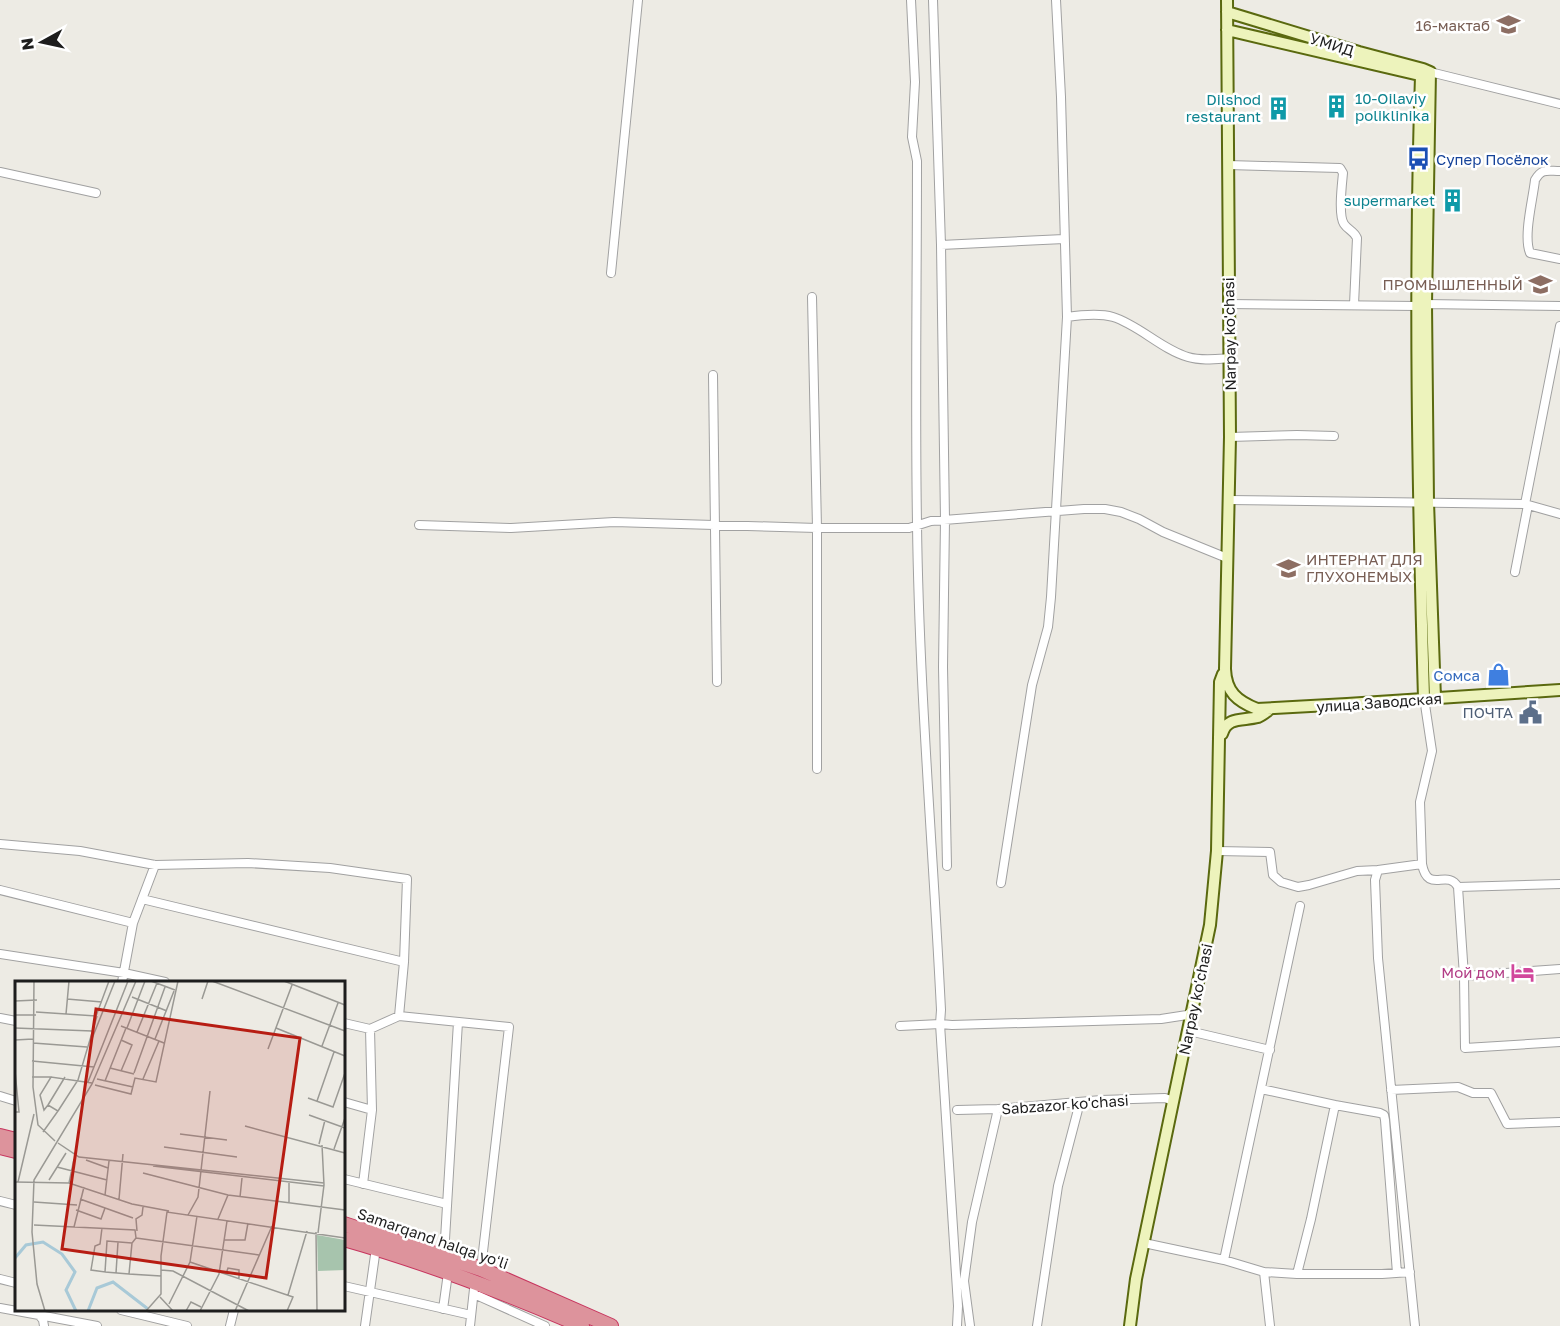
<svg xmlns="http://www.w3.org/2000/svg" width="1560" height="1326" font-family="'Golos Text',sans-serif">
  <rect width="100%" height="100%" fill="#edebe4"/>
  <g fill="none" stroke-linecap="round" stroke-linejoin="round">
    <defs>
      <path id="street" d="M 911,0 L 915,82 L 912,137 L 917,161 C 917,282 915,403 917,524 C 919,686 933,848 941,1010 L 940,1024 L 958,1306 L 957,1326
        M 933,0 L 941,245 L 945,520 L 943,667 L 947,866
        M 1430,72 L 1560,104
        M 1228,165 L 1340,168 L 1343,173 C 1342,184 1338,215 1344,224 C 1348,230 1354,231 1357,238 L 1354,305
        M 1560,171 C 1547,171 1542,168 1535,180 C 1533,199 1523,236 1530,253 L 1560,259
        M 0,172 L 96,193
        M 941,245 L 1064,239
        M 611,273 L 638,0
        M 812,297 L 817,528 L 817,769
        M 1229,304 L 1417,306 L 1426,304 L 1560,306
        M 1067,317 C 1081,315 1099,313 1113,317 C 1139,325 1161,349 1188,357 C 1201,361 1216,359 1230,358
        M 713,375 L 717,682
        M 1230,437 L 1297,435 L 1334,436
        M 1229,500 L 1525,504 L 1560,514
        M 1525,504 L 1560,326
        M 419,525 L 511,528 L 614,522 L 817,528 L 909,528 L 931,521 L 1084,509 L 1105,509 L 1121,512 L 1139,519 L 1163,532 L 1227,558
        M 1515,572 L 1528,505
        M 1424,698 L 1432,751 L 1420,802 L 1422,864 C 1428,895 1447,868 1458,887 L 1464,976 L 1465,1048 L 1560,1042
        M 0,844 L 80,851 L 155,865 L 248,863 L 330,868 L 407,879 L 404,962 L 399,1016 L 509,1027 L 481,1269
        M 1217,851 L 1270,852 L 1273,875 L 1281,882 L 1298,887 L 1309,885 L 1357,871 L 1378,870
        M 1001,883 L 1032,685 L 1048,627 L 1051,597 L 1067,317 L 1061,97 L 1056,0
        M 1458,887 L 1560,884
        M 0,890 L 133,923
        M 142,899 L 404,962
        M 0,954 L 124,973 L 165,982
        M 1464,976 L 1560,969
        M 122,982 L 133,923 L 155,865
        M 0,1018 L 16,1021
        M 344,1023 L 370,1029
        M 900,1026 L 940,1024 L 952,1025 L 1161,1019 L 1187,1015 L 1193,1010
        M 1189,1031 L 1270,1050
        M 1261,1089 L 1335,1105 L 1311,1219 L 1297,1274
        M 1391,1090 L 1458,1087 L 1473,1093 L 1491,1093 L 1507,1124 L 1560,1122
        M 0,1096 L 16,1101
        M 344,1102 L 372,1110
        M 1335,1105 L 1380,1113 L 1384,1115 L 1385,1120 L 1397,1273
        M 957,1110 L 998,1109 L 1101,1100 L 1165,1098 L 1173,1101
        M 344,1179 L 447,1204
        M 363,1184 L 372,1110 L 370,1029 L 399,1016
        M 0,1201 L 16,1205
        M 1144,1243 L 1224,1260 L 1264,1272 L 1297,1274 L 1382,1274 L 1410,1272
        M 444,1256 L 458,1022
        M 1224,1260 L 1300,906
        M 1264,1272 L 1270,1326
        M 0,1279 L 16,1283
        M 344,1286 L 471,1315
        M 474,1294 L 545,1326
        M 0,1308 L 39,1315 L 43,1320 L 44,1326
        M 443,1309 L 448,1273
        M 121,1310 L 187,1326
        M 39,1315 L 97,1326
        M 230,1326 L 234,1310
        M 365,1326 L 376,1248
        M 470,1326 L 474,1289
        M 970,1326 L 964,1281 L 972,1222 L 998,1109
        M 1037,1326 L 1058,1186 L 1080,1102
        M 1415,1326 L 1378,958 L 1375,880 L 1378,870 L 1422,864"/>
      <path id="secondary" d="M 1227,0 L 1230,437 L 1225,669 C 1226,692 1237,701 1257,709 L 1347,704 L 1560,690
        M 1227,12 L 1359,52 L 1423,69 L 1430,72 L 1426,304 L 1428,502 L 1435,698
        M 1227,30 L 1428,77
        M 1423,69 L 1421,76 C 1414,284 1418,491 1424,698
        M 1222,734 C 1227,716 1243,721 1258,717 C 1263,715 1266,712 1270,709
        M 1130,1326 L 1136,1279 L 1210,925 L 1217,851 L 1220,682 L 1223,674"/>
      <path id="highway" d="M 0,1136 L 16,1140
        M 0,1147 L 16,1151
        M 344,1224 L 481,1269 L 611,1326
        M 344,1239 C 425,1262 504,1292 582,1326"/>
    </defs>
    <!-- street casing -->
    <use href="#street" stroke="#a1a1a1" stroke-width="10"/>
    <!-- secondary casing -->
    <use href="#secondary" stroke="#5a690f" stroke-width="14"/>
    <!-- highway casing -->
    <use href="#highway" stroke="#c7355e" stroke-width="16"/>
    <!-- street -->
    <use href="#street" stroke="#fff" stroke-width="8"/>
    <!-- secondary -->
    <use href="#secondary" stroke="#edf3bc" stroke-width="10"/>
    <!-- highway -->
    <use href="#highway" stroke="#dd939c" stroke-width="14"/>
  </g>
  <!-- icons -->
  <defs>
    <symbol id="school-bare" viewBox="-9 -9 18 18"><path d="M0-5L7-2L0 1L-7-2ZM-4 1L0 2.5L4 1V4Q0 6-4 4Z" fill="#8d6e63" stroke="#fff" stroke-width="2.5" paint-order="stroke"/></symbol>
    <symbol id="building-bare" viewBox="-9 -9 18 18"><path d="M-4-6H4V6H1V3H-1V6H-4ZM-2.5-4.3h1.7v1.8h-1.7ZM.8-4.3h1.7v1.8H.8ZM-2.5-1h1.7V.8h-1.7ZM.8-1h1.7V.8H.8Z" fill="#0f9aa8" stroke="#fff" stroke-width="2.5" paint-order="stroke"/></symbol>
    <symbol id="bus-bare" viewBox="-9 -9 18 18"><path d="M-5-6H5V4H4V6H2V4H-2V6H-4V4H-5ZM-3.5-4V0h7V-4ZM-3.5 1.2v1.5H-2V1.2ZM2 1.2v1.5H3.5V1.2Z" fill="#1a4fb4" stroke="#fff" stroke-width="2.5" paint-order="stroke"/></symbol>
    <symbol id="university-bare" viewBox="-9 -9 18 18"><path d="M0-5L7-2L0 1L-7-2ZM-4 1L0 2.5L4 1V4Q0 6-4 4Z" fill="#8d6e63" stroke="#fff" stroke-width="2.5" paint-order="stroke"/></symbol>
    <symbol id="shop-bare" viewBox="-9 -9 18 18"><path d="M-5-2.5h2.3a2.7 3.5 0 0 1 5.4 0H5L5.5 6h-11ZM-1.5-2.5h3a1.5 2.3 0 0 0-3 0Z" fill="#3f7fe0" stroke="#fff" stroke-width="2.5" paint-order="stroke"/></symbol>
    <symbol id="civic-bare" viewBox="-9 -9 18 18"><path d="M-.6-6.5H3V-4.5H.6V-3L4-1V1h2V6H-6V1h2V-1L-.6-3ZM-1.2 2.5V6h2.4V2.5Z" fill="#5c6f8a" stroke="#fff" stroke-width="2.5" paint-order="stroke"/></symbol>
    <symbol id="hotel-bare" viewBox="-9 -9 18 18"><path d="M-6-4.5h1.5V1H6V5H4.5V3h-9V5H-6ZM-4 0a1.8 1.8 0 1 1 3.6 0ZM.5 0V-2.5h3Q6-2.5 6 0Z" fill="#d1479c" stroke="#fff" stroke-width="2.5" paint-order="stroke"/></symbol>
  </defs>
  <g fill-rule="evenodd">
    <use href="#school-bare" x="1492" y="8" width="33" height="33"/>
    <use href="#building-bare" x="1320" y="90" width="33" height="33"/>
    <use href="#building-bare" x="1262" y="92" width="33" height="33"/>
    <use href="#bus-bare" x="1402" y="142" width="33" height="33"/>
    <use href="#building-bare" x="1436" y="184" width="33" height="33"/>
    <use href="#university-bare" x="1524" y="268" width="33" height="33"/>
    <use href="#school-bare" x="1272" y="552" width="33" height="33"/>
    <use href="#shop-bare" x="1482" y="658" width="33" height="33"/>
    <use href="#civic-bare" x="1514" y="696" width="33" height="33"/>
    <use href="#hotel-bare" x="1506" y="956" width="33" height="33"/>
  </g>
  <g text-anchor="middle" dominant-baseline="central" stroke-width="5" stroke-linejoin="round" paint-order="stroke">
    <!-- education labels -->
    <g font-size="15" fill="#785e54" stroke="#fff" text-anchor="end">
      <text x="1490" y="25">16-мактаб</text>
      <text x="1523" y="284">ПРОМЫШЛЕННЫЙ</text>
      <text x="1306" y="559" text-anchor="start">ИНТЕРНАТ ДЛЯ<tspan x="1306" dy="17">ГЛУХОНЕМЫХ</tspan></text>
    </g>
    <!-- street labels -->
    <g font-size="15" fill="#1d1d1d" stroke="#fff">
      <text transform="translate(1332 44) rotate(17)">УМИД</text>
      <text transform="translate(1229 334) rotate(-91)">Narpay ko'chasi</text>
      <text transform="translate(1379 702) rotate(-4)">улица Заводская</text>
      <text transform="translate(1195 999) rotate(-78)">Narpay ko'chasi</text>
      <text transform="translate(1065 1104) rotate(-4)">Sabzazor ko'chasi</text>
      <text transform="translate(433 1238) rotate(19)">Samarqand halqa yoʻli</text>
    </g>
    <!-- culture labels -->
    <g font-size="15" fill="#0d838f" stroke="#fff" text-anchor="end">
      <text x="1355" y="98" text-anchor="start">10-Oilaviy<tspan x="1355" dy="17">poliklinika</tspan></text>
      <text x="1261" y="99">Dilshod<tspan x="1261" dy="17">restaurant</tspan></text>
      <text x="1435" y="200">supermarket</text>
    </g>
    <!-- transit labels -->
    <g font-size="15" fill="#164399" stroke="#fff" text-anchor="start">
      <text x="1436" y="159">Супер Посёлок</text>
    </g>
    <!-- shop labels -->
    <g font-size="15" fill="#366cbe" stroke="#fff" text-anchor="end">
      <text x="1480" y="675">Сомса</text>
    </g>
    <!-- service labels -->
    <g font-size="15" fill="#4e5e75" stroke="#fff" text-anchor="end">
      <text x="1513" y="712">ПОЧТА</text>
    </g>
    <!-- hotel labels -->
    <g font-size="15" fill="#b23c85" stroke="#fff" text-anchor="end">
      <text x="1505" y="972">Мой дом</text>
    </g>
  </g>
  <!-- overview -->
  <g transform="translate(15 981)">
    <rect width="330" height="330" fill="#edebe4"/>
    <path d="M 302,254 L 330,259 L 330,289 L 303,290 Z" fill="#a7c4ad"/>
    <path fill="none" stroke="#a8c9d7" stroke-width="3" d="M 0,277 L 11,264 L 28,261 L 47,273 L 60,291 L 51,309 L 61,330M 73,330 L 82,307 L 98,301 L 133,328"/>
    <path fill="none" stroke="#9a9994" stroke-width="1.5" d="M 19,0 L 18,106 L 23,144 L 40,160M 136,0 L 160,9M 197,0 L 330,50M 269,0 L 330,24M 117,16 L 152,30M 52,18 L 87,21M 187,18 L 193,0M 0,20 L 22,19M 21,31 L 81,35 L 94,0M 51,33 L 54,0M 0,34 L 21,34M 106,45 L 149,62M 0,47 L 77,50M 112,47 L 130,0M 261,47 L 330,75M 122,51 L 142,2M 140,58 L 159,10M 0,59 L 18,58M 106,59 L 117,64 L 106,90M 76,60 L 100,0M 18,62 L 72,66M 307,65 L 323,22M 253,68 L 277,4M 17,80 L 79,86M 95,87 L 119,93M 0,90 L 4,131 L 0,131M 119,92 L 150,6M 17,96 L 37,96M 82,98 L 118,106M 128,98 L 144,60M 90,100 L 111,47M 73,101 L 113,0M 80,104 L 116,113 L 120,97 L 141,101 L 163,0M 293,117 L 318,126 L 330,92M 302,120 L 319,71M 33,124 L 50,96M 43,130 L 63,99 L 82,35M 294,134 L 330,147M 230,145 L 330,172M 28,151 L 43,130 L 33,124 L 29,129 L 25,114 L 36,96 L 77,102M 165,153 L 212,159M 43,162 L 64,176 L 309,202M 304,163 L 310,139M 149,166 L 222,176M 319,168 L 330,137M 71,179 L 93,187M 138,185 L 309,205M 42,186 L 92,199M 128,192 L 213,214 L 330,229M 34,199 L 51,172M 0,201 L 54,202 L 117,223 L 154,230M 3,201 L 19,133M 54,202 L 59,178M 90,214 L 94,180M 225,216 L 227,197M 65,218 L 118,237M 104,218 L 108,173M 19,221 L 62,224M 274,221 L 274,202M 61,229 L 86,238 L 90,227M 173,234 L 183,216 L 195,110M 203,238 L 213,214M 19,244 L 120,249 L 121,257M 59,246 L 69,206M 87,247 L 85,263 L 80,265 L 76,289 L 90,291 L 92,260 L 117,262M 122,250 L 121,238 L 127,234 L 128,226M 301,251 L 302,330M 303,252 L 309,204 L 307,164M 121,257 L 244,274M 121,257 L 117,262 L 114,293 L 146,295M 209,259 L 230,259 L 233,242M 175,281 L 278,316 L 272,330M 146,289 L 158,290 L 234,330M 90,291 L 114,293M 101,292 L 103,261M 211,293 L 213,287 L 224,289 L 224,298M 273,314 L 292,250M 145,316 L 158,330M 154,323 L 175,281 L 182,235M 30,330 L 22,303 L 17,251 L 19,199 L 77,103 L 121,0M 131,330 L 146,313 L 146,275 L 152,231 L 330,257M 171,330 L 176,321 L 186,326M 185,330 L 204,293 L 212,240M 220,330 L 257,245"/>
    <path fill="#b71d13" fill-opacity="0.15" stroke="#b71d13" stroke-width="3" d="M 81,28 L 285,57 L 251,297 L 47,268 Z"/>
    <rect width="330" height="330" fill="none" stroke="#1d1d1d" stroke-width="3"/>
  </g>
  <!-- north arrow -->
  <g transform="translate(42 42) rotate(262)" stroke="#ffffff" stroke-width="4.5" paint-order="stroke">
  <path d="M0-4.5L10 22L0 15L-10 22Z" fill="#1d1d1d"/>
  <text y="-9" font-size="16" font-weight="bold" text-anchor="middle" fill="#1d1d1d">N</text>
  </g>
</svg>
